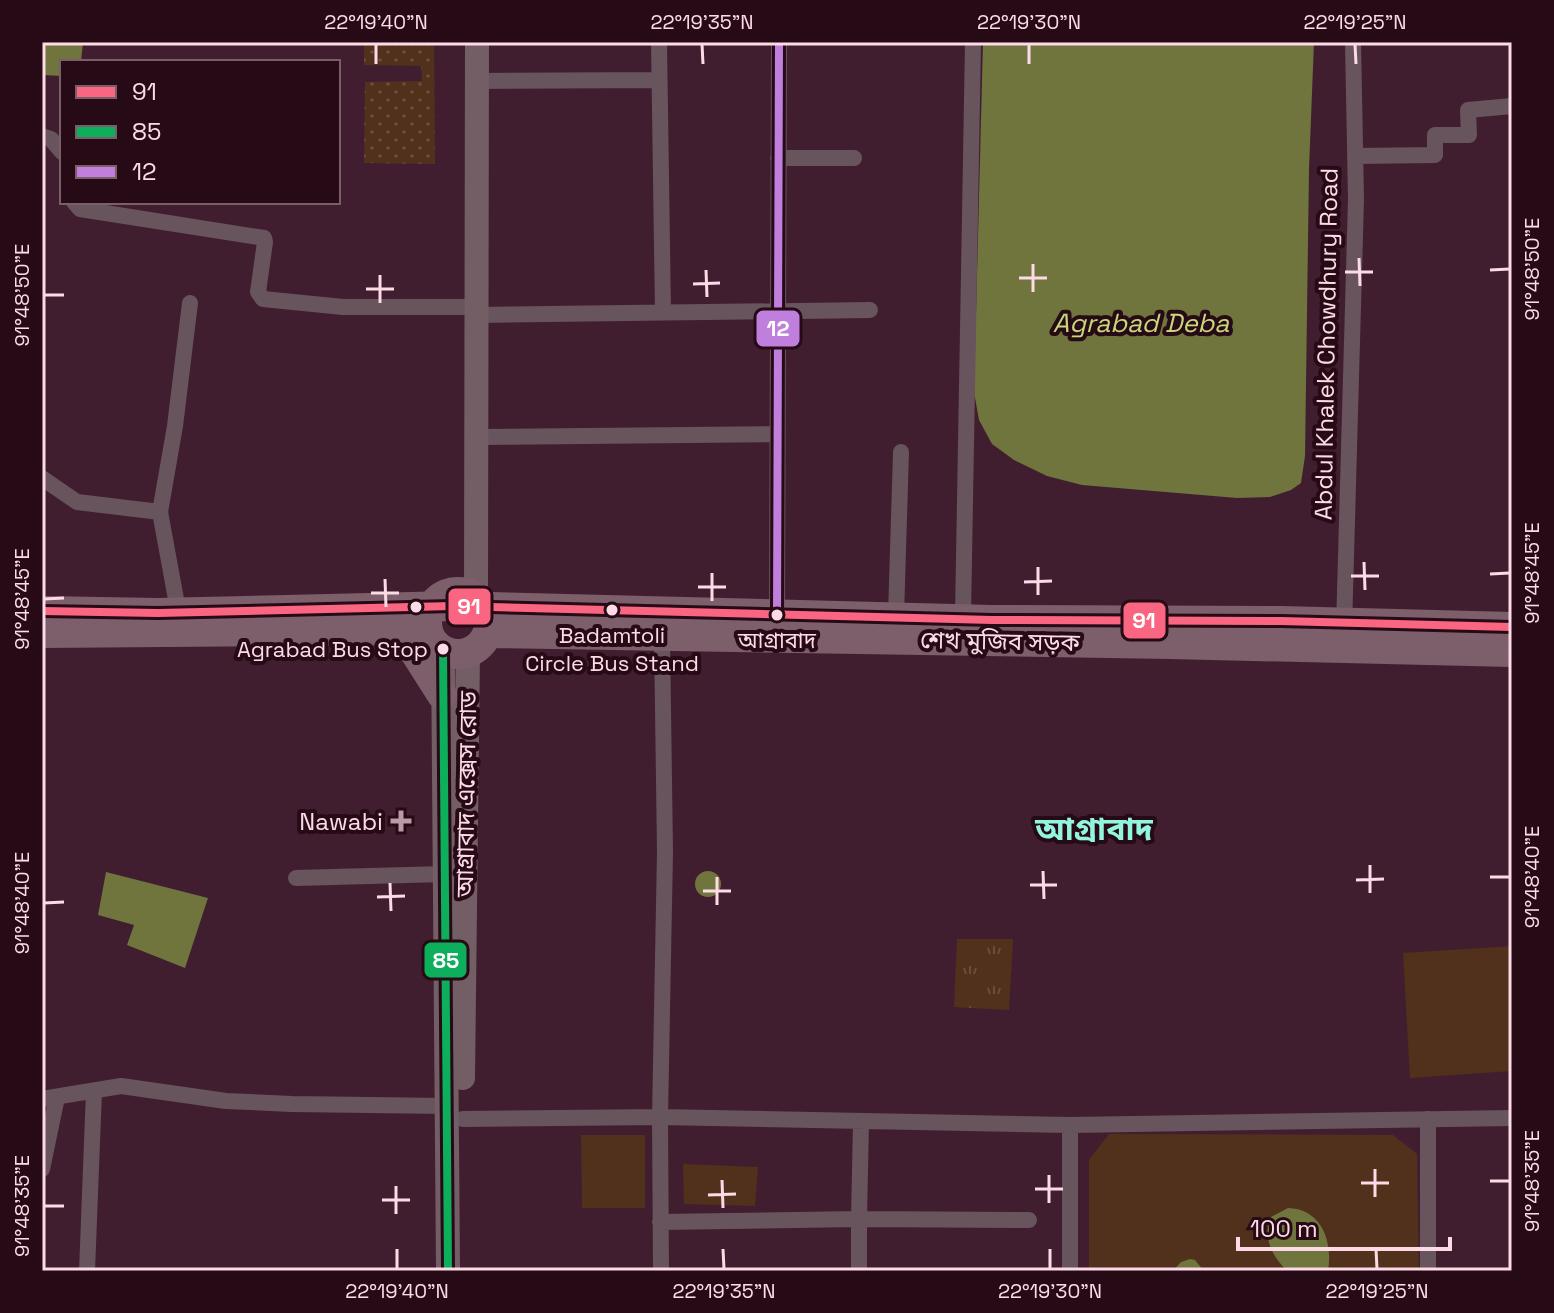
<svg xmlns="http://www.w3.org/2000/svg" width="1554" height="1313" font-family="'Space Grotesk','Noto Sans Bengali',sans-serif">
  <defs>
    <pattern id="grass-tufts" width="24" height="20" patternUnits="userSpaceOnUse" patternTransform="scale(2)"><rect width="24" height="20" fill="#51301c"/><path d="M3 7l-1-3M5 7V3M7 7l1-3M15 17l-1-3M17 17v-4M19 17l1-3" fill="none" stroke="#6b4d3d"/></pattern>
    <pattern id="garden-dots" width="8" height="8" patternUnits="userSpaceOnUse" patternTransform="scale(2)"><rect width="8" height="8" fill="#51301c"/><path d="M2 2h.1M6 6h.1" fill="none" stroke="#6b4d3d" stroke-width="1.8" stroke-linecap="round"/></pattern>
  </defs>
  <rect width="100%" height="100%" fill="#411e2f"/>
  <!-- grass -->
  <path fill="url(#grass-tufts)" d="M 957,939 L 1013,939 L 1009,1010 L 954,1007 Z"/>
  <!-- park -->
  <path fill="#51301c" d="M 1512,946 L 1512,1071 L 1410,1078 L 1403,953 Z
    M 1109,1134 L 1393,1135 L 1417,1154 L 1419,1271 L 1089,1271 L 1089,1160 Z
    M 581,1135 L 645,1135 L 645,1208 L 582,1208 Z
    M 683,1164 L 758,1167 L 755,1206 L 684,1204 Z"/>
  <!-- garden -->
  <path fill="url(#garden-dots)" d="M 364,42 L 434,42 L 435,164 L 364,163 L 365,82 L 422,81 L 421,66 L 364,65 Z"/>
  <!-- water -->
  <path fill="#6f753d" d="M 42,42 L 83,42 L 81,62 L 62,62 L 62,76 L 42,75 Z
    M 983,42 L 1314,42 L 1309,169 L 1305,456 L 1301,483 L 1291,490 L 1270,497 L 1237,498 L 1082,485 L 1047,476 L 1014,460 L 992,444 L 979,420 L 974,392 Z
    M695 884a13 13 0 1 1 26 0a13 13 0 1 1-26 0Z
    M 106,872 L 208,898 L 185,968 L 127,945 L 134,925 L 98,915 Z
    M 1288,1208 C 1322,1209 1333,1242 1328,1271 L 1287,1271 C 1272,1255 1262,1238 1271,1217 Z
    M 1190,1259 L 1195,1260 L 1204,1271 L 1173,1271 L 1181,1262 Z"/>
  <g fill="none" stroke-linecap="round" stroke-linejoin="round">
    <!-- street -->
    <path stroke="#68545c" stroke-width="16" d="M 659,42 L 663,312
      M 478,81 L 659,80
      M 42,136 L 51,139 L 62,152
      M 1355,156 L 1435,155 L 1435,135 L 1469,135 L 1468,110 L 1512,106
      M 778,158 L 854,158
      M 74,202 L 80,209 L 264,238 L 265,242 L 258,292 L 263,299 L 343,307 L 465,307
      M 478,315 L 870,310
      M 476,437 L 777,434
      M 42,478 L 77,502 L 160,512
      M 178,610 L 160,512 L 175,426 L 190,303
      M 777,615 L 779,42
      M 896,616 L 901,452
      M 963,616 L 973,42
      M 1344,628 L 1356,199 L 1353,42
      M 296,878 L 444,874
      M 42,1099 L 121,1086 L 226,1101 L 292,1104 L 447,1106
      M 463,1119 L 660,1117 L 1070,1125 L 1512,1118
      M 1428,1119 L 1428,1271
      M 861,1122 L 859,1219 L 1029,1220
      M 1070,1125 L 1070,1271
      M 42,1169 L 57,1097
      M 660,1222 L 859,1219 L 859,1271
      M 87,1271 L 94,1091
      M 661,1271 L 660,1117 L 665,852 L 662,637"/>
    <!-- secondary -->
    <path stroke="#745e66" stroke-width="24" d="M 476,597 L 477,42
      M 443,649 L 448,1271
      M 463,1078 L 468,652"/>
    <!-- highway -->
    <path stroke="#7c5f6b" stroke-width="30" d="M427 623a31 31 0 1 1 62 0a31 31 0 1 1-62 0Z
      M 400,629 L 442,695
      M 42,633 L 428,630
      M 488,633 L 1170,644 L 1512,652"/>
    <!-- highway-bridge -->
    <path stroke="#7c5f6b" stroke-width="30" d="M 42,611 L 158,613 L 453,606 L 992,620 L 1281,621 L 1512,627"/>
    <defs>
      <path id="bus-1" d="M 42,611 L 158,613 L 453,606 L 992,620 L 1281,621 L 1512,627"/>
      <path id="bus-2" d="M 443,649 L 448,1271"/>
      <path id="bus-3" d="M 777,615 L 779,42"/>
    </defs>
    <!-- bus-1 casing -->
    <use href="#bus-1" stroke="#260a15" stroke-width="14"/>
    <!-- bus-2 casing -->
    <use href="#bus-2" stroke="#260a15" stroke-width="14"/>
    <!-- bus-3 casing -->
    <use href="#bus-3" stroke="#260a15" stroke-width="14"/>
    <!-- bus-1 -->
    <use href="#bus-1" stroke="#fa6682" stroke-width="8"/>
    <!-- bus-2 -->
    <use href="#bus-2" stroke="#0daf5c" stroke-width="8"/>
    <!-- bus-3 -->
    <use href="#bus-3" stroke="#c07fdc" stroke-width="8"/>
  </g>
  <!-- ticks -->
  <path fill="none" stroke="#fddbe6" stroke-width="3" d="M 376,44 L 376,64M 702,44 L 703,64M 1029,44 L 1029,64M 1355,44 L 1356,64M 1359,258 L 1360,286M 1033,264 L 1033,292M 706,270 L 707,297M 1490,270 L 1510,269M 1345,272 L 1373,272M 380,275 L 380,303M 1019,278 L 1047,278M 693,284 L 720,283M 366,289 L 394,289M 44,295 L 64,295M 1364,562 L 1365,590M 1038,567 L 1038,595M 712,573 L 712,601M 1490,574 L 1510,573M 1351,576 L 1379,576M 385,579 L 386,607M 1024,582 L 1052,581M 698,587 L 726,587M 371,593 L 399,593M 44,599 L 64,598M 1370,865 L 1370,893M 1043,871 L 1044,899M 717,877 L 717,905M 1490,877 L 1510,877M 1356,880 L 1384,879M 390,883 L 391,911M 1030,885 L 1057,885M 703,891 L 731,891M 377,897 L 405,896M 44,903 L 64,902M 1375,1169 L 1375,1197M 1049,1175 L 1049,1203M 722,1180 L 723,1208M 1490,1181 L 1510,1181M 1361,1183 L 1389,1183M 396,1186 L 396,1214M 1035,1189 L 1063,1189M 708,1195 L 736,1194M 382,1200 L 410,1200M 44,1206 L 64,1206M 397,1249 L 397,1269M 723,1249 L 724,1269M 1050,1249 L 1050,1269M 1376,1249 L 1377,1269"/>
  <!-- markers -->
  <g fill="#fddbe6" stroke="#260a15" stroke-width="3">
    <circle cx="416" cy="607" r="7"/>
    <circle cx="612" cy="610" r="7"/>
    <circle cx="777" cy="615" r="7"/>
    <circle cx="443" cy="649" r="7"/>
  </g>
  <path fill="#bb99a6" stroke="#260a15" stroke-width="3" d="M397 809h8v8h8v8h-8v8h-8v-8h-8v-8h8z"/>
  <g text-anchor="middle" dominant-baseline="central" stroke-width="8" stroke-linejoin="round" paint-order="stroke">
    <!-- bus labels -->
    <g font-size="22" fill="#fddbe6" stroke="#260a15">
      <text x="612" y="635">Badamtoli<tspan x="612" dy="28">Circle Bus Stand</tspan></text>
      <text x="777" y="640">আগ্রাবাদ</text>
      <text x="428" y="649" text-anchor="end">Agrabad Bus Stop</text>
    </g>
    <!-- street labels -->
    <g font-size="24" fill="#fddbe6" stroke="#260a15">
      <text transform="translate(1326 344) rotate(-89)">Abdul Khalek Chowdhury Road</text>
      <text transform="translate(1000 641) rotate(1)">শেখ মুজিব সড়ক</text>
      <text transform="translate(466 794) rotate(-89)">আগ্রাবাদ এক্সেস রোড</text>
    </g>
    <!-- poi labels -->
    <g font-size="24" fill="#fddbe6" stroke="#260a15" text-anchor="end">
      <text x="383" y="821">Nawabi</text>
    </g>
    <!-- water labels -->
    <g font-size="26" font-style="italic" fill="#c7d77a" stroke="#260a15">
      <text x="1141" y="323">Agrabad Deba</text>
    </g>
    <!-- district labels -->
    <g font-size="32" font-weight="bold" fill="#92f6de" stroke="#260a15">
      <text x="1094" y="829">আগ্রাবাদ</text>
    </g>
  </g>
  <g stroke="#260a15" stroke-width="3">
    <rect x="755" y="309" width="46" height="39" rx="8" fill="#c07fdc"/>
    <rect x="447" y="587" width="45" height="39" rx="8" fill="#fa6682"/>
    <rect x="1122" y="601" width="45" height="39" rx="8" fill="#fa6682"/>
    <rect x="423" y="941" width="45" height="38" rx="8" fill="#0daf5c"/>
  </g>
  <g font-size="22" text-anchor="middle" font-weight="bold" fill="#fff">
    <text x="778" y="336">12</text>
    <text x="469" y="614">91</text>
    <text x="1144" y="628">91</text>
    <text x="446" y="968">85</text>
  </g>
  <!-- border -->
  <rect width="1554" height="1313" fill="none" stroke="#260a15" stroke-width="88"/>
  <!-- legend -->
  <rect x="60" y="60" width="280" height="144" fill="#260a15" stroke="#7c5e69" stroke-width="2"/>
  <rect x="76" y="86" width="40" height="12" fill="#fa6682" stroke="#7c5e69" stroke-width="2"/>
  <text x="132" y="100" font-size="24" fill="#fddbe6">91</text>
  <rect x="76" y="126" width="40" height="12" fill="#0daf5c" stroke="#7c5e69" stroke-width="2"/>
  <text x="132" y="140" font-size="24" fill="#fddbe6">85</text>
  <rect x="76" y="166" width="40" height="12" fill="#c07fdc" stroke="#7c5e69" stroke-width="2"/>
  <text x="132" y="180" font-size="24" fill="#fddbe6">12</text>
  <!-- scale -->
  <path d="M1238 1237v12h212v-12" fill="none" stroke="#fddbe6" stroke-width="4"/>
  <text x="1250" y="1237" font-size="24" fill="#fddbe6" stroke="#260a15" stroke-width="6" paint-order="stroke">100 m</text>
  <rect x="44" y="44" width="1466" height="1225" fill="none" stroke="#fddbe6" stroke-width="3"/>
  <g font-size="20" text-anchor="middle" fill="#fddbe6">
    <text x="376" y="29">22°19'40"N</text>
    <text x="702" y="29">22°19'35"N</text>
    <text x="1029" y="29">22°19'30"N</text>
    <text x="1355" y="29">22°19'25"N</text>
    <text transform="translate(1532 269) rotate(-90)" y="7">91°48'50"E</text>
    <text transform="translate(22 295) rotate(-90)" y="7">91°48'50"E</text>
    <text transform="translate(1532 573) rotate(-90)" y="7">91°48'45"E</text>
    <text transform="translate(22 599) rotate(-90)" y="7">91°48'45"E</text>
    <text transform="translate(1532 877) rotate(-90)" y="7">91°48'40"E</text>
    <text transform="translate(22 903) rotate(-90)" y="7">91°48'40"E</text>
    <text transform="translate(1532 1181) rotate(-90)" y="7">91°48'35"E</text>
    <text transform="translate(22 1206) rotate(-90)" y="7">91°48'35"E</text>
    <text x="397" y="1298">22°19'40"N</text>
    <text x="724" y="1298">22°19'35"N</text>
    <text x="1050" y="1298">22°19'30"N</text>
    <text x="1377" y="1298">22°19'25"N</text>
  </g>
</svg>
